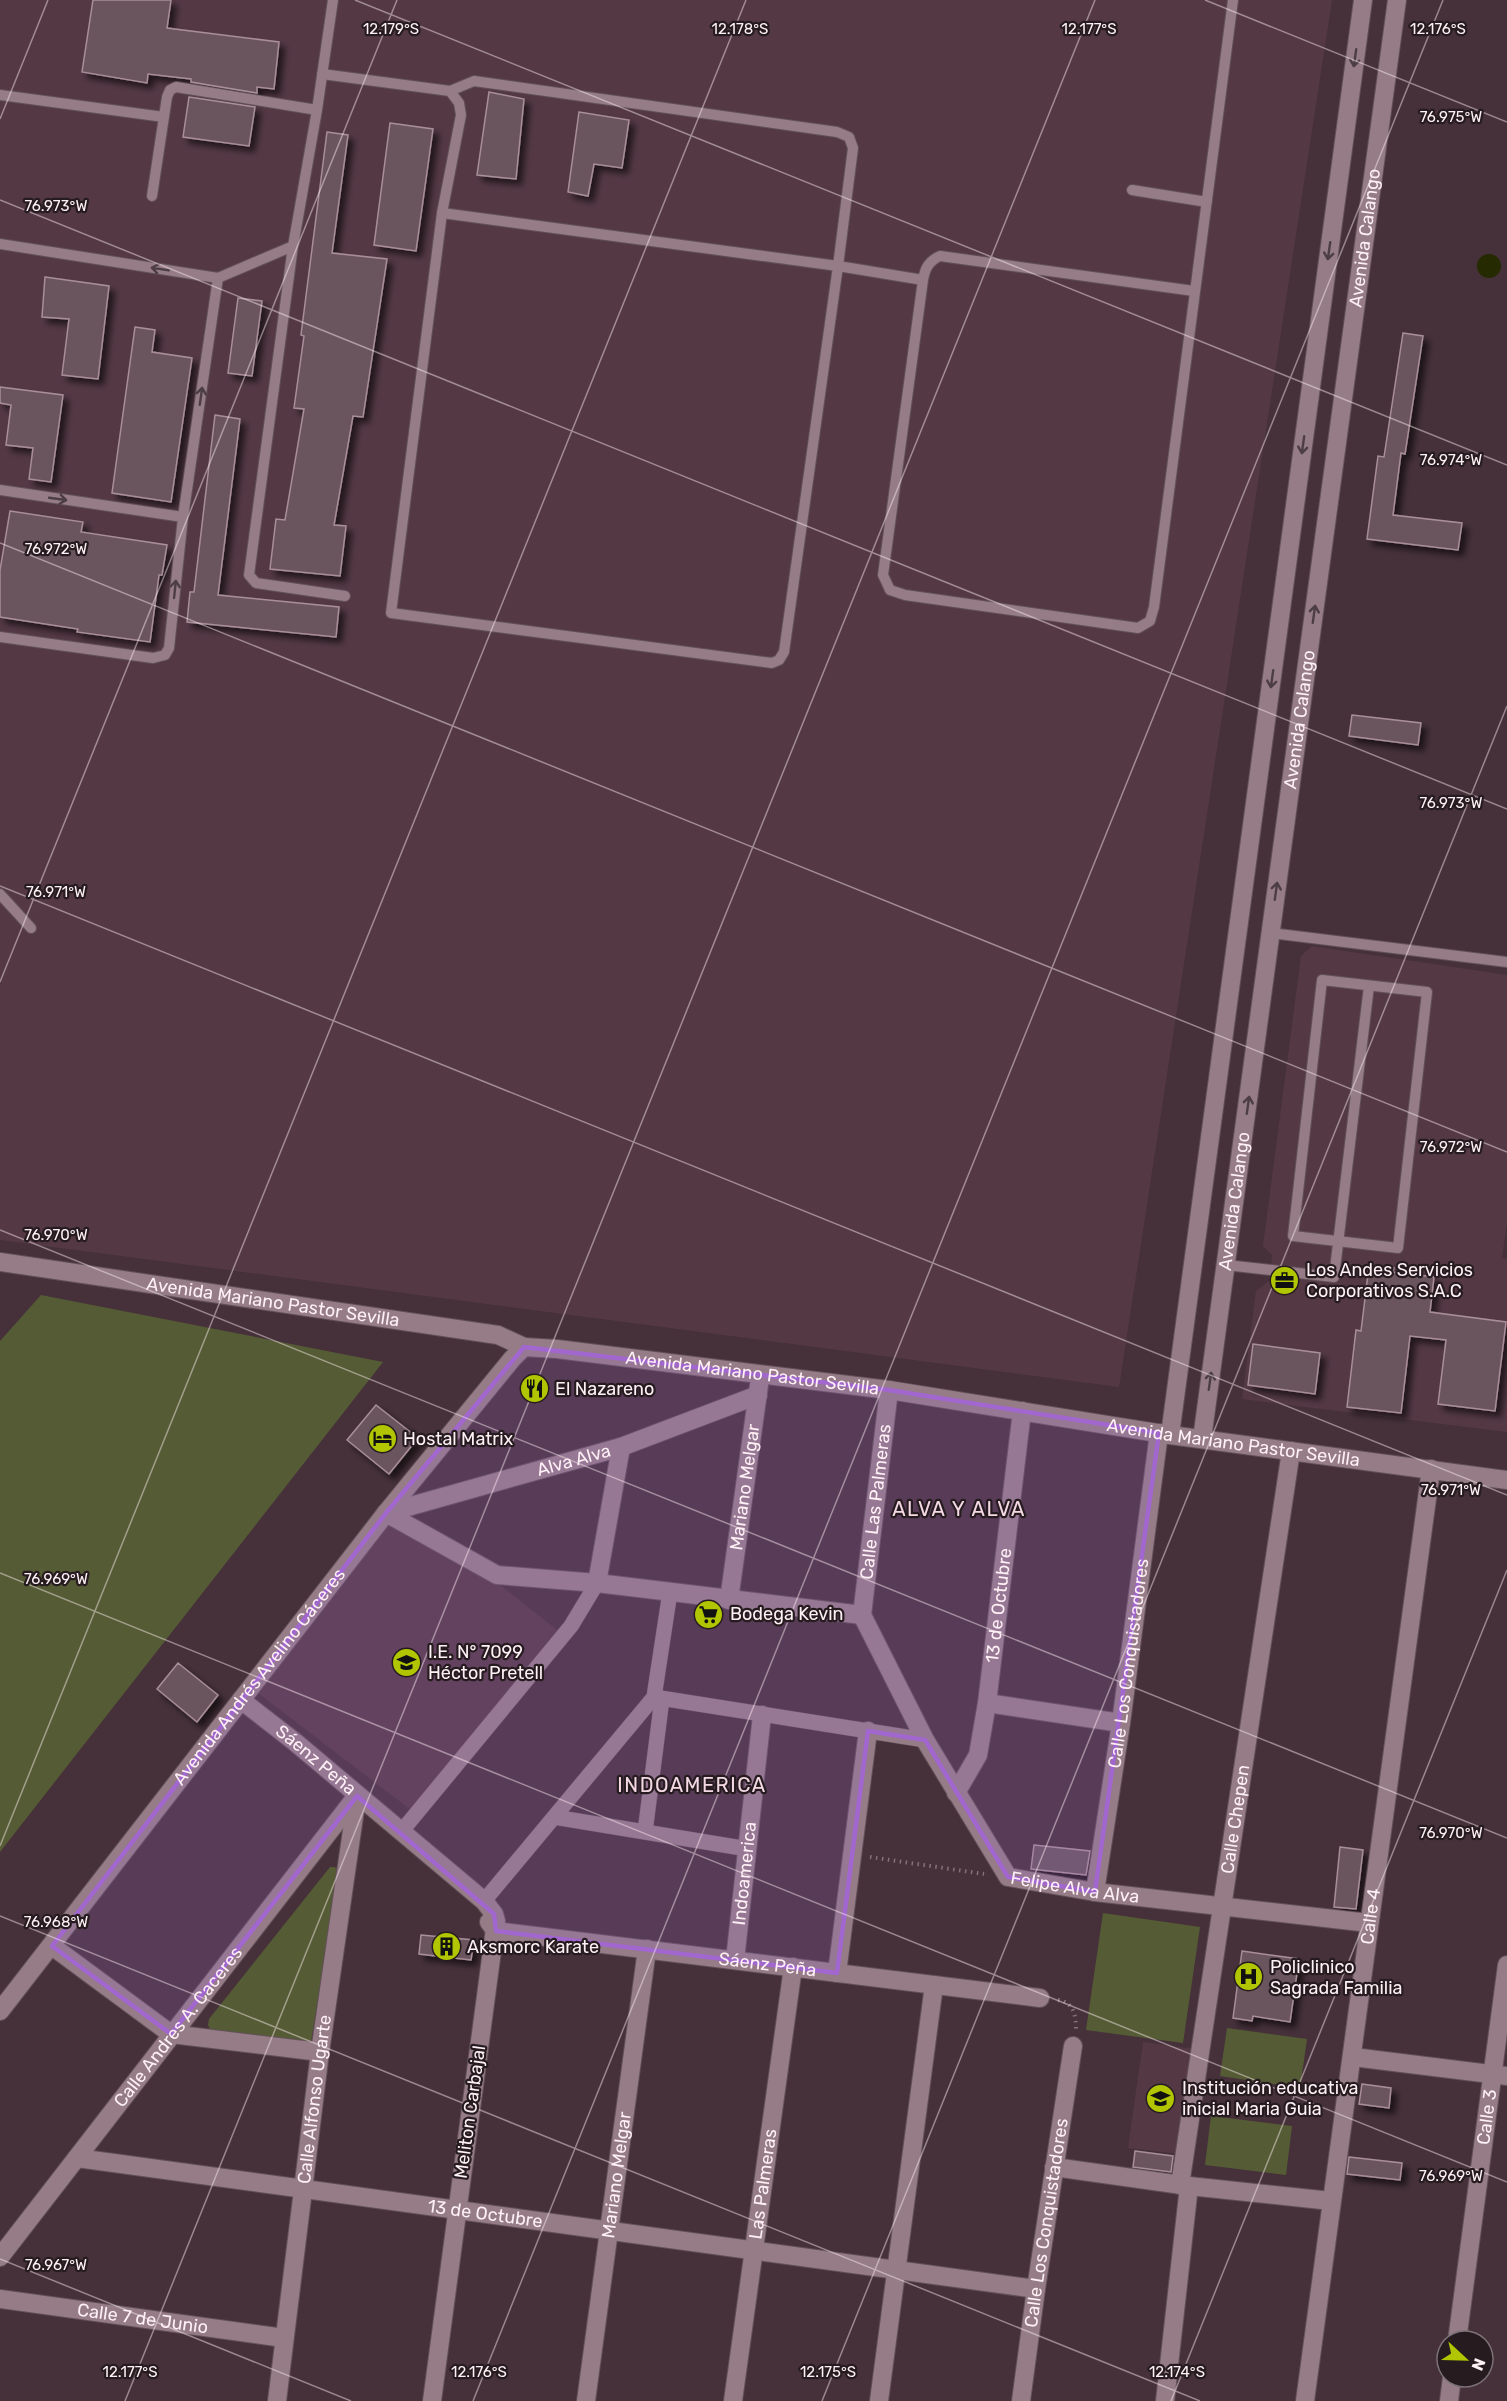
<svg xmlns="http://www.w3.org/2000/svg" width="1507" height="2401" font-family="Rubik,sans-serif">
  <defs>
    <filter id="shadow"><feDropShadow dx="5.5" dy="5.5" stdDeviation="3" flood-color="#0009"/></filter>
  </defs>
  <rect width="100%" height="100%" fill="#46313a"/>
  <!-- built -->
  <path fill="#543945" d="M 0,0 L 1332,0 L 1119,1387 L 0,1240 Z
    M 1312,946 L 1507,975 L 1507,1222 L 1502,1258 L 1507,1259 L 1507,1432 L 1242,1399 L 1256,1291 L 1270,1280 L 1272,1255 L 1263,1246 L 1301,956 Z
    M 389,1524 L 500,1585 L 557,1630 L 411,1810 L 258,1693 Z
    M 1143,2042 L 1194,2049 L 1179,2154 L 1128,2148 Z"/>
  <!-- green -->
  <path fill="#555c35" d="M 41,1295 L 383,1362 L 0,1852 L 0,1341 Z
    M 330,1867 L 335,1867 L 338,1872 L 311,2042 L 309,2044 L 210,2029 L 208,2025 L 209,2019 Z
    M 1103,1913 L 1200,1927 L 1183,2043 L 1086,2030 Z
    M 1227,2028 L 1307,2039 L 1300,2088 L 1220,2076 Z
    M 1211,2116 L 1292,2126 L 1286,2175 L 1205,2165 Z"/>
  <!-- water -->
  <path fill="#252a00" d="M1477 266a12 12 0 1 1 24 0a12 12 0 1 1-24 0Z"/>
  <!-- building -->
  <path fill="#6b545e" stroke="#a88e98" stroke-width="1.5" filter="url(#shadow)" d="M 93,0 L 171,0 L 167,28 L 279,42 L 274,89 L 257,87 L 257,93 L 191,82 L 191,79 L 148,74 L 147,83 L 82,72 Z
    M 489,92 L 524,99 L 516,179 L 477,175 Z
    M 189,97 L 255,107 L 249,146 L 183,137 Z
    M 579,112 L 629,120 L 622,168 L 594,164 L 588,196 L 568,192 Z
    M 390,123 L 433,129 L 416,251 L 374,245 Z
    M 327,132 L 348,135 L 332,253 L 387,259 L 363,417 L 353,416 L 334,525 L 346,526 L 340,576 L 270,569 L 276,519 L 285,520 L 304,409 L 294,408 L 304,336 L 301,335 Z
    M 45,277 L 109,286 L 98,379 L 62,375 L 69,319 L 42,317 Z
    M 238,298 L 262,301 L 252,376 L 228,373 Z
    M 135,327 L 155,330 L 152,352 L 192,358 L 171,502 L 112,493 Z
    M 1403,333 L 1423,336 L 1405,454 L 1401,453 L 1393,515 L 1462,523 L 1458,550 L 1367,539 L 1378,456 L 1384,457 Z
    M 0,387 L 63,395 L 51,482 L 29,479 L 33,448 L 6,445 L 11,405 L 0,403 Z
    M 215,415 L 240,419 L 218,595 L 339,607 L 336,637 L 187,622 L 190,592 L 194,592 Z
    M 10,511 L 83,522 L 81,532 L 167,545 L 162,575 L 159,575 L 150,642 L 77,632 L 78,629 L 0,617 L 0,570 Z
    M 1352,715 L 1421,723 L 1418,745 L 1349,736 Z
    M 1369,1266 L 1394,1268 L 1393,1272 L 1434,1277 L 1430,1312 L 1506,1322 L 1495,1411 L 1438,1404 L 1446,1340 L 1410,1336 L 1401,1413 L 1347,1407 L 1356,1330 L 1361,1331 Z
    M 1253,1344 L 1320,1353 L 1315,1394 L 1248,1385 Z
    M 376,1405 L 418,1438 L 389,1474 L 347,1440 Z
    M 178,1663 L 218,1695 L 197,1722 L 157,1689 Z
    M 1034,1845 L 1090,1851 L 1086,1875 L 1031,1869 Z
    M 1340,1847 L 1363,1850 L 1356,1909 L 1334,1907 Z
    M 421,1935 L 474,1940 L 471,1960 L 419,1954 Z
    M 1242,1951 L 1299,1959 L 1290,2022 L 1253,2016 L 1252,2021 L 1233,2018 Z
    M 1362,2084 L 1391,2088 L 1389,2108 L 1359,2104 Z
    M 1135,2151 L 1173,2156 L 1171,2172 L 1133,2167 Z
    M 1349,2157 L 1402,2163 L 1400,2180 L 1347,2174 Z"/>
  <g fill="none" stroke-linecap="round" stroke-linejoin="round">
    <defs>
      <path id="service" d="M 333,0 L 317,110 L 293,246 L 249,575 L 256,583 L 345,596
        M 322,74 L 450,91 L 474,81 L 837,132 L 849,137 L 853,148 L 838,266 L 923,280
        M 0,95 L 164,117
        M 1132,190 L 1207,202
        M 152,196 L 167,97 L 170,90 L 176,87 L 317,110
        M 442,213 L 838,266 L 784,652 L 779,660 L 772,663 L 391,613 L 442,213 L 461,115 L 459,103 L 450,91
        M 0,244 L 218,278 L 293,246
        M 1194,291 L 940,256 C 929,261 925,268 923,280 L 883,575 L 890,590 L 905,595 L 1138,628 L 1150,621 L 1154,607 L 1233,0
        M 0,490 L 183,517
        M 0,637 L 153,658 L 165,655 L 169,648 L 183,517 L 218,278
        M 0,894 L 31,928
        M 1271,933 L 1507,962
        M 1322,980 L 1427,992 L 1398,1248 L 1293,1236 Z
        M 1226,1265 L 1334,1277 L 1369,986"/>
      <path id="pedestrian" d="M 654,1697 L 925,1740
        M 554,1817 L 748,1849
        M 401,1832 L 571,1626 L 597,1583
        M 645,1832 L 662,1699
        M 484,1901 L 654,1697 L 670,1592"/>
      <g id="minor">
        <path id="s1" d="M 0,1262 L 498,1335 L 524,1347"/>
        <path d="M 1170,1435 L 1363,0"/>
        <path id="s2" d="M 1202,1439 L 1397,0"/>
        <path d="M 386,1513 L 497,1575 L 597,1583 L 862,1615"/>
        <path id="s3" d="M 386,1513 L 621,1447 L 758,1395"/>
        <path d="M 597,1583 L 621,1447"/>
        <path id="s4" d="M 729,1600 L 759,1385"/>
        <path id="s5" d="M 862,1615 L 925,1740 L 1008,1877 L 1095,1892 L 1369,1923"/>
        <path id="s6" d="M 862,1615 L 889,1390"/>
        <path id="s7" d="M 241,1700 L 295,1742 L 484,1901 L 494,1914 L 496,1921 L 432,2401"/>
        <path d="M 987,1703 L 1121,1723"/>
        <path id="s8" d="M 956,1793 L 978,1755 L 987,1703 L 1022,1411"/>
        <path id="s9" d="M 1095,1892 L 1121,1723 L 1159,1433"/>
        <path id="s10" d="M 489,1922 L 496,1931 L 1040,1998"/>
        <path d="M 52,1946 L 171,2034 L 320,2052"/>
        <path id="s11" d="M 735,1960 L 762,1715"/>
        <path d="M 837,1973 L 868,1731"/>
        <path d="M 1353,2057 L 1507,2076"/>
        <path id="s12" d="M 77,2158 L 1036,2289"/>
        <path d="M 1054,2167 L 1189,2186 L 1331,2201"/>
        <path id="s13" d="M 1180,2185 L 1291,1451"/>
        <path id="s14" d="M 0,2257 L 356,1797"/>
        <path id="s15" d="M 0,2299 L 284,2338"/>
        <path id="s16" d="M 1457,2341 L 1507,1965"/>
        <path id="s17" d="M 277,2401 L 320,2052 L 357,1796"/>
        <path id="s18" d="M 586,2401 L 647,1949"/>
        <path id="s19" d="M 733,2401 L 793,1967"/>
        <path d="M 879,2401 L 934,1985"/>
        <path id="s20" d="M 1021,2401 L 1036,2289 L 1073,2046"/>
        <path d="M 1165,2401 L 1189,2186"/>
        <path id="s21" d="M 1305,2401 L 1431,1469"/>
        <path d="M 1449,2401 L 1452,2377"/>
      </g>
      <g id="tertiary">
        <path id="s22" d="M 0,2011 L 386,1513 L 512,1359 L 524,1347 L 557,1349 L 889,1390 L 1170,1435 L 1507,1480"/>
      </g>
    </defs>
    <!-- service casing -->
    <use href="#service" stroke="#625058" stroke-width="12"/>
    <!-- pedestrian casing -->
    <use href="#pedestrian" stroke="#625058" stroke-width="16"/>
    <!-- minor casing -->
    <use href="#minor" stroke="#625058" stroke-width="20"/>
    <!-- tertiary casing -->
    <use href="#tertiary" stroke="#625058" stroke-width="20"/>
    <!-- path -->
    <path stroke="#847279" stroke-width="4" stroke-dasharray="1.5 4.5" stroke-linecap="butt" d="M 870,1857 L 984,1874
      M 1058,2000 C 1074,2002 1076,2016 1076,2030"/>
    <!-- service -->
    <use href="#service" stroke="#957c86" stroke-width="10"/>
    <!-- pedestrian -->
    <use href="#pedestrian" stroke="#957c86" stroke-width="15"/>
    <!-- minor -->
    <use href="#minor" stroke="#957c86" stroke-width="18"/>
    <!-- tertiary -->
    <use href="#tertiary" stroke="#957c86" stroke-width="18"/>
  </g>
  <!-- one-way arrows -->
  <defs><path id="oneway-shaft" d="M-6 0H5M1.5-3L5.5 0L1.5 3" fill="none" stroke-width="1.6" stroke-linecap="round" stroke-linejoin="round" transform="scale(1.5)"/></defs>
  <g stroke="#4d3e44">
    <use href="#oneway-shaft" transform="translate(1355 58) rotate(98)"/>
    <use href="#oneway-shaft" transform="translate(1329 251) rotate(98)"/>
    <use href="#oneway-shaft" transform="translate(160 269) rotate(-171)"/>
    <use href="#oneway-shaft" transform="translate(201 396) rotate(-82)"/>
    <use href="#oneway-shaft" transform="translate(1303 445) rotate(98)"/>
    <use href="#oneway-shaft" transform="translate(58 499) rotate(8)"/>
    <use href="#oneway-shaft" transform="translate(175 589) rotate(-84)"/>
    <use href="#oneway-shaft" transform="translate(1314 614) rotate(-82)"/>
    <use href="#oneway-shaft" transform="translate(1272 679) rotate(98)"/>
    <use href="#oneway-shaft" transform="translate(1276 891) rotate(-82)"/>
    <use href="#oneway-shaft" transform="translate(1248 1105) rotate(-82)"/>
    <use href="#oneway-shaft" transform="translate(1210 1381) rotate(-82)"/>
  </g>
  <!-- marked area -->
  <path fill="#a267cf" fill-opacity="0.2" stroke="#a267cf" stroke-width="4.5" stroke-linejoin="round" d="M 524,1347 L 889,1390 L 1159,1433 L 1095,1892 L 1008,1877 L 925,1740 L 868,1731 L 837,1973 L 496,1931 L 494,1914 L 357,1796 L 171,2034 L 52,1946 L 386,1513 Z"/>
  <!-- ticks -->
  <path fill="none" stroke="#fef0f5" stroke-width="1.5" stroke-opacity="0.45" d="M 355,0 L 1507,465M 1205,0 L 1507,122M 0,119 L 48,0M 0,200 L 1507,809M 0,543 L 1507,1152M 0,886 L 1507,1495M 0,982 L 397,0M 0,1230 L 1507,1838M 0,1573 L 1507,2182M 0,1846 L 746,0M 0,1916 L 1200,2401M 0,2259 L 351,2401M 125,2401 L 1095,0M 473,2401 L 1443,0M 822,2401 L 1507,706M 1171,2401 L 1507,1570"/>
  <!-- icons -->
  <defs>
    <symbol id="office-disc" viewBox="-11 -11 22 22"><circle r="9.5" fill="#b1c500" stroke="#261c20"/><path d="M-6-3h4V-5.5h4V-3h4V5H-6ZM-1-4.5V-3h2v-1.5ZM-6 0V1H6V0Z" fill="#111"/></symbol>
    <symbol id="restaurant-disc" viewBox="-11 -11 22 22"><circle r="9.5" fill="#b1c500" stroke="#261c20"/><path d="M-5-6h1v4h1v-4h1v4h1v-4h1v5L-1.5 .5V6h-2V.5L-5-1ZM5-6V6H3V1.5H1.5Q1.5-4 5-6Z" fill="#111"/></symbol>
    <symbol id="hotel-disc" viewBox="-11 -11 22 22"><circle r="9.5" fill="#b1c500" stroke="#261c20"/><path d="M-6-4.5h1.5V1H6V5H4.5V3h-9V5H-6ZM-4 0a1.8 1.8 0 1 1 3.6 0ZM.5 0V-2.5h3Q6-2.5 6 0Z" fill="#111"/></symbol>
    <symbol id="supermarket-disc" viewBox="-11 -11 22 22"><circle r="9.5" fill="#b1c500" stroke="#261c20"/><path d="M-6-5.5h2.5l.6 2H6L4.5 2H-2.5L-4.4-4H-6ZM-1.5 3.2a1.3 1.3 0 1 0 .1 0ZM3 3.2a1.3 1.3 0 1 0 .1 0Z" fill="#111"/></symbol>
    <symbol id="school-disc" viewBox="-11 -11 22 22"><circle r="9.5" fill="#b1c500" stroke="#261c20"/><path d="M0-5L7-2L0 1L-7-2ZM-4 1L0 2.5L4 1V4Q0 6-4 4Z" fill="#111"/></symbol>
    <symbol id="building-disc" viewBox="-11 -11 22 22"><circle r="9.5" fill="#b1c500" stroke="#261c20"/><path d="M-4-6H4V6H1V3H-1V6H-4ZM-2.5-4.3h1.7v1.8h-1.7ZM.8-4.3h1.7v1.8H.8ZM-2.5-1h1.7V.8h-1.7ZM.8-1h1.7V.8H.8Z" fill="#111"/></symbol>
    <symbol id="hospital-disc" viewBox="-11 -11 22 22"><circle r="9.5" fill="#b1c500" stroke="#261c20"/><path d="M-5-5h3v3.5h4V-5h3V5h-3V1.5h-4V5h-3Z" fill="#111"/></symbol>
  </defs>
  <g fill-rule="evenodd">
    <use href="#office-disc" x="1268" y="1264" width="33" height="33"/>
    <use href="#restaurant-disc" x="518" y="1372" width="33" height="33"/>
    <use href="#hotel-disc" x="366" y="1422" width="33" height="33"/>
    <use href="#supermarket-disc" x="692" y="1598" width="33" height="33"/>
    <use href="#school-disc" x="390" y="1646" width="33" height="33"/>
    <use href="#building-disc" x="430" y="1930" width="33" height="33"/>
    <use href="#hospital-disc" x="1232" y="1960" width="33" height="33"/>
    <use href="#school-disc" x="1144" y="2082" width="33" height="33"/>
  </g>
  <g text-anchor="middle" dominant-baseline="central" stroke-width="4.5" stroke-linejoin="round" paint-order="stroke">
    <!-- street labels -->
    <g font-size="18" fill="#fef0f5" stroke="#261c20">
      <text stroke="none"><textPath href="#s2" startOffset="1212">Avenida Calango</textPath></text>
      <text stroke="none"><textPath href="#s2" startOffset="726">Avenida Calango</textPath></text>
      <text stroke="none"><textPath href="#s2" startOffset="240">Avenida Calango</textPath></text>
      <text stroke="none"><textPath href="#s1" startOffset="276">Avenida Mariano Pastor Sevilla</textPath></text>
      <text stroke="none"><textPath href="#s22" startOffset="1076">Avenida Mariano Pastor Sevilla</textPath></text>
      <text stroke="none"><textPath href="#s22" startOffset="1562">Avenida Mariano Pastor Sevilla</textPath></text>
      <text stroke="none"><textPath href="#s3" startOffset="195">Alva Alva</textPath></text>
      <text stroke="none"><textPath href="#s4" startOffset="114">Mariano Melgar</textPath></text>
      <text stroke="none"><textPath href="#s6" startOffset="114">Calle Las Palmeras</textPath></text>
      <text stroke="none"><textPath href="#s8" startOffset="195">13 de Octubre</textPath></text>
      <text stroke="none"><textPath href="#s9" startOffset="231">Calle Los Conquistadores</textPath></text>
      <text stroke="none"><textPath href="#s22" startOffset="423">Avenida Andrés Avelino Cáceres</textPath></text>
      <text stroke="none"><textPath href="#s7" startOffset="96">Sáenz Peña</textPath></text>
      <text stroke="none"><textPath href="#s13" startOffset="370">Calle Chepen</textPath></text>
      <text stroke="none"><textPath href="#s11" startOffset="87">Indoamerica</textPath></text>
      <text stroke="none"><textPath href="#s5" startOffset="368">Felipe Alva Alva</textPath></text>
      <text stroke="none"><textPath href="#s21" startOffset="489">Calle 4</textPath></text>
      <text stroke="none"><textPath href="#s10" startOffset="285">Sáenz Peña</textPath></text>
      <text stroke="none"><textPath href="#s14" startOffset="291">Calle Andres A. Caceres</textPath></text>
      <text stroke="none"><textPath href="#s17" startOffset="304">Calle Alfonso Ugarte</textPath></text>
      <text transform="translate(470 2112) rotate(-82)">Meliton Carbajal</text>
      <text stroke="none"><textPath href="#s16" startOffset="226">Calle 3</textPath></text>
      <text stroke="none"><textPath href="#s18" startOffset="228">Mariano Melgar</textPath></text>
      <text stroke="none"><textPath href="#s19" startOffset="219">Las Palmeras</textPath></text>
      <text stroke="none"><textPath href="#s12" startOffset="412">13 de Octubre</textPath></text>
      <text stroke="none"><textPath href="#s20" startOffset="180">Calle Los Conquistadores</textPath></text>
      <text stroke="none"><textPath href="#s15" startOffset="144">Calle 7 de Junio</textPath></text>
    </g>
    <!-- poi labels -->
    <g font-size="18" fill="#fef0f5" stroke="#261c20" text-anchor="start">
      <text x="1306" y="1270">Los Andes Servicios<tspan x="1306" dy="21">Corporativos S.A.C</tspan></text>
      <text x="555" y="1389">El Nazareno</text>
      <text x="403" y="1439">Hostal Matrix</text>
      <text x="730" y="1614">Bodega Kevin</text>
      <text x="428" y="1652">I.E. N° 7099<tspan x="428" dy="21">Héctor Pretell</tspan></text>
      <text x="467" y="1947">Aksmorc Karate</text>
      <text x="1270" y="1967">Policlinico<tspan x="1270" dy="21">Sagrada Familia</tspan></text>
      <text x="1182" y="2088">Institución educativa<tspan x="1182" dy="21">inicial Maria Guia</tspan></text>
    </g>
    <!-- neighbourhood labels -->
    <g font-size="20" letter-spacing="1.5" fill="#f4d9e4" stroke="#261c20">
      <text x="959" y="1509">ALVA Y ALVA</text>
      <text x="692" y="1785">INDOAMERICA</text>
    </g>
  </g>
  <g font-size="15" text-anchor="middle" fill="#fef0f5" stroke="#261c20" stroke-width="4.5" stroke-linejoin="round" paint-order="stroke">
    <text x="740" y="34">12.178°S</text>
    <text x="391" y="34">12.179°S</text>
    <text x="1089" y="34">12.177°S</text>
    <text x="1438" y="34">12.176°S</text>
    <text x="1451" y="122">76.975°W</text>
    <text x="56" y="211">76.973°W</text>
    <text x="1451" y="465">76.974°W</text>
    <text x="56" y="554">76.972°W</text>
    <text x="1451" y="808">76.973°W</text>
    <text x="56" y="897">76.971°W</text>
    <text x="1451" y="1152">76.972°W</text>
    <text x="56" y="1240">76.970°W</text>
    <text x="1451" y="1495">76.971°W</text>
    <text x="56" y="1584">76.969°W</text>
    <text x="1451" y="1838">76.970°W</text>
    <text x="56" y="1927">76.968°W</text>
    <text x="1451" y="2181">76.969°W</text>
    <text x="56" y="2270">76.967°W</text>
    <text x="130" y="2377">12.177°S</text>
    <text x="479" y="2377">12.176°S</text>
    <text x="828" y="2377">12.175°S</text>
    <text x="1177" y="2377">12.174°S</text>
  </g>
  <!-- north arrow -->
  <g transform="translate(1465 2359) rotate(112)"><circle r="28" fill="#261c20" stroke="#7c7175" stroke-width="1.5"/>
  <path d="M0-4.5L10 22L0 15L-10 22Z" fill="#b1c500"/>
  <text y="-9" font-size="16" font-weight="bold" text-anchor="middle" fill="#fef0f5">N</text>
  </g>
</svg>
